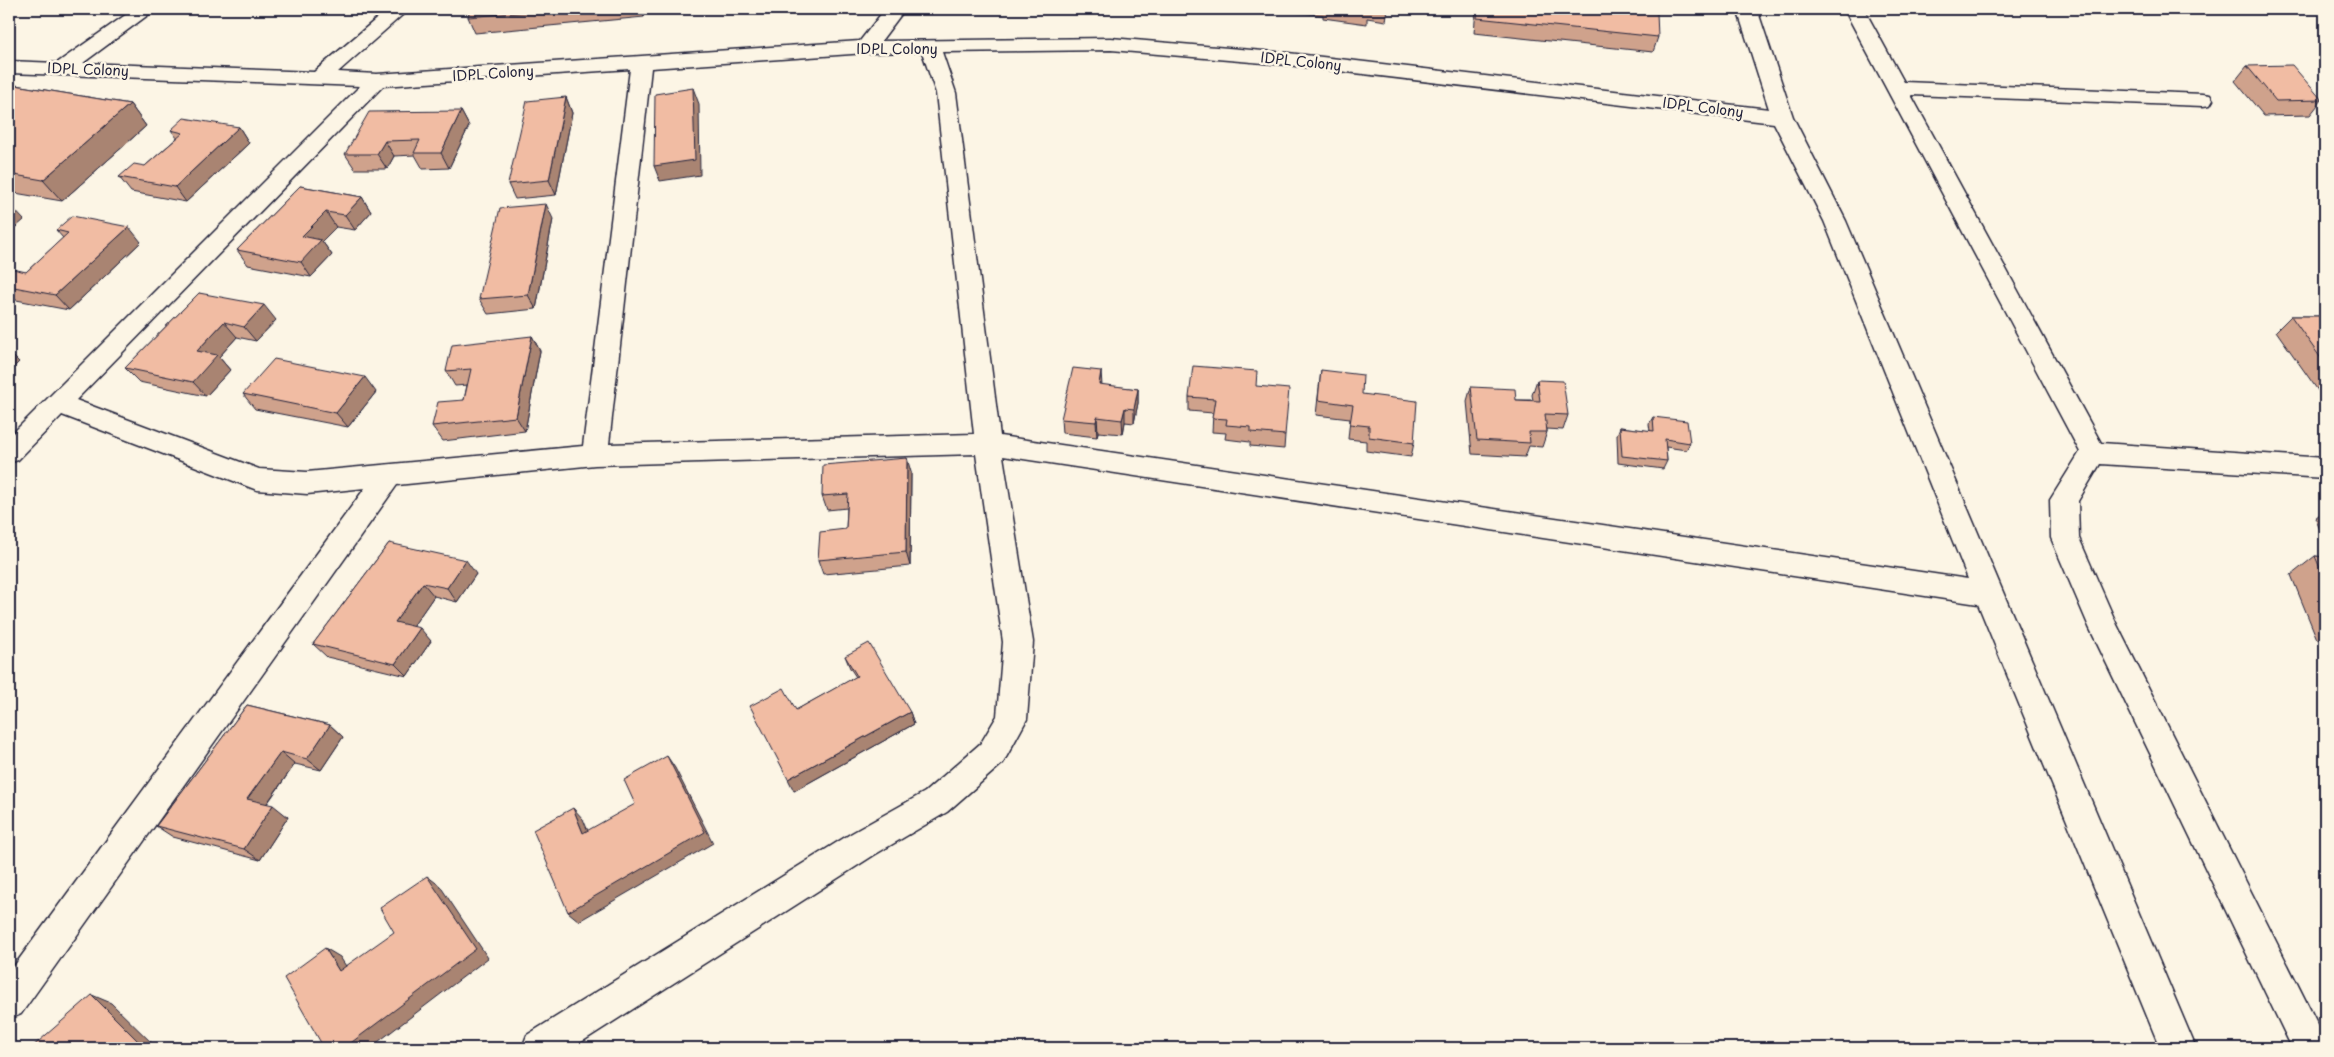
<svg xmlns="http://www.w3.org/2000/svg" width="2334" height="1057" font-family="'Playpen Sans',sans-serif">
  <rect width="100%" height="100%" fill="#fcf5e5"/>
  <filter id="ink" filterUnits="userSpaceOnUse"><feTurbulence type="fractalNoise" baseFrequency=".02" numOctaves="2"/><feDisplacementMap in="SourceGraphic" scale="10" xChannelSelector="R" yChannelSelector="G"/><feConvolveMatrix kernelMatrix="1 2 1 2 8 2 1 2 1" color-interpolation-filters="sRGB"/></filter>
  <g filter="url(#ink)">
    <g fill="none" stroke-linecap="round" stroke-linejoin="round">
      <defs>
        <path id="minor" d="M 134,9 L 156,9 L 83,63 L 314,72 L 388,9 L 409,9 L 338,72 L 377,74 L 860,41 L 885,9 L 905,9 L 881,41 L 1111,38 L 1288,53 L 1769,109 L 1737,9 L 1757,9 L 1793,117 L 1846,221 L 2196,1048 L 2160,1048 L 1978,604 L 1003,456 L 1033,642 L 1027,719 L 1003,763 L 947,812 L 874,855 L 572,1048 L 522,1048 L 527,1035 L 852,833 L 925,792 L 981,743 L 997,716 L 1003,642 L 976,454 L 595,465 L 397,485 L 21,1014 L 9,1019 L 9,973 L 365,488 L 307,494 L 257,490 L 62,415 L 18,460 L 9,463 L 9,437 L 360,86 L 9,73 L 9,61 L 57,63 ZM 1111,50 L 1288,65 L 1774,123 L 1824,221 L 1968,579 L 1000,436 L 956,93 L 942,52 ZM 922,52 L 936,93 L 974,434 L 609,444 L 651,68 L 866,53 ZM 630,69 L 583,446 L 307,472 L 259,469 L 76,400 L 383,86 Z
          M 1844,9 L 1864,9 L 1904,82 L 2203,94 L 2210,95 L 2213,100 L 2210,105 L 2203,106 L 1911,95 L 2101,443 L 2325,458 L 2325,478 L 2100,464 L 2078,501 L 2079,538 L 2117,625 L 2323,1035 L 2325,1048 L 2292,1048 L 2089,627 L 2051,538 L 2050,500 L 2080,452 Z"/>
      </defs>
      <!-- minor casing -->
      <use href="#minor" stroke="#22223b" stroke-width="3"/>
      <!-- minor -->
      <use href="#minor" fill="#fcf5e5" fill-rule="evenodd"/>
    </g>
    <!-- wall -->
    <path fill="#cfa28c" stroke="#22223b" d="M 470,9 L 645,9 L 644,17 L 475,33 L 468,17 Z
      M 1258,9 L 1388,9 L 1386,21 L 1367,18 L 1367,24 L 1323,18 L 1323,15 Z
      M 1476,9 L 1617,9 L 1658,37 L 1653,52 L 1474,33 Z
      M 2247,66 L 2322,100 L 2310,115 L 2264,116 L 2235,81 Z
      M 9,84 L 130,104 L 146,126 L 62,201 L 9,192 Z
      M 566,97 L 572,113 L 556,195 L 515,199 L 508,184 Z
      M 461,111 L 469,126 L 449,168 L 423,169 L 415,155 L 394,156 L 387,169 L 355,169 L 345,154 Z
      M 239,127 L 249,143 L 186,202 L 131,192 L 119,177 L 145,166 L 177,138 L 171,130 Z
      M 300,186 L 362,197 L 371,212 L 355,230 L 336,227 L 322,241 L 332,255 L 311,277 L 248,265 L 237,250 Z
      M 553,219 L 536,309 L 488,314 L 479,299 Z
      M 56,230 L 141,242 L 69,310 L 11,299 L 9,296 L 9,273 L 26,272 L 63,238 Z
      M 199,293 L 276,320 L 256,341 L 237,337 L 219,357 L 230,370 L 206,396 L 139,382 L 125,368 Z
      M 2291,316 L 2325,316 L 2325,392 L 2319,392 L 2276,331 Z
      M 532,336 L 540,351 L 525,431 L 443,441 L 432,426 L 464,400 L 467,385 L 455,386 L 446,371 Z
      M 1321,370 L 1414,443 L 1411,457 L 1366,451 L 1366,441 L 1348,439 L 1350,419 L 1316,415 Z
      M 1537,380 L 1568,415 L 1563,430 L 1547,429 L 1547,432 L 1542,447 L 1529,446 L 1525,457 L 1472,454 L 1467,401 L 1471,387 L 1516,400 L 1533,400 L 1532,395 Z
      M 1102,385 L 1138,389 L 1138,403 L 1134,423 L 1125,422 L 1123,434 L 1098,432 L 1097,437 L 1062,433 L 1061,419 Z
      M 1256,386 L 1285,435 L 1284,449 L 1250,446 L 1250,442 L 1225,439 L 1226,433 L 1212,432 L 1213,413 L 1189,411 L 1189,397 Z
      M 376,392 L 348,427 L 255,409 L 243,394 Z
      M 1653,417 L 1690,443 L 1686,450 L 1666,447 L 1667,461 L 1663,469 L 1618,463 L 1617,435 L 1620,427 L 1650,431 L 1649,424 Z
      M 911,472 L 910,566 L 823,574 L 818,560 L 846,529 L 847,508 L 827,510 L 822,496 Z
      M 2325,510 L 2325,541 L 2315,518 Z
      M 389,543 L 476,574 L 457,602 L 434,596 L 413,626 L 431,641 L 407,676 L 327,657 L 313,644 Z
      M 2315,556 L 2325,557 L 2325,640 L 2317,639 L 2291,575 Z
      M 845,656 L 910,712 L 914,724 L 794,791 L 796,710 L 856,677 L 850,668 Z
      M 247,705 L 330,725 L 343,737 L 321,770 L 295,764 L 267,804 L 288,817 L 260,860 L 173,837 L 156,826 Z"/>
    <!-- shaded-wall -->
    <path fill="#a98472" stroke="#22223b" d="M 641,9 L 645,9 L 644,17 Z
      M 693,88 L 699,104 L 700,175 L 660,181 L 654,166 Z
      M 566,97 L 572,113 L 556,195 L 549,180 Z
      M 130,104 L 146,126 L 62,201 L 43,180 Z
      M 461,111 L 469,126 L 449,168 L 441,153 Z
      M 239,127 L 249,143 L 186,202 L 175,187 Z
      M 385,141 L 394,156 L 387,169 L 377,154 Z
      M 362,197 L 371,212 L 355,230 L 345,215 Z
      M 546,204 L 553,219 L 536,309 L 528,295 Z
      M 10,205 L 24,220 L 9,233 L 9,206 Z
      M 326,212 L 336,227 L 322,241 L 332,255 L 311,277 L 301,262 L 302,236 Z
      M 129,227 L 141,242 L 69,310 L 55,295 Z
      M 264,305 L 276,320 L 256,341 L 244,327 Z
      M 224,322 L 237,337 L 219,357 L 230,370 L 206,396 L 193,382 L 197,351 Z
      M 532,336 L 540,351 L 525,431 L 516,417 Z
      M 9,352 L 19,362 L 9,372 Z
      M 1101,371 L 1102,386 L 1099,384 Z
      M 365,377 L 376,392 L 348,427 L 336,413 Z
      M 1138,389 L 1138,403 L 1134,423 L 1134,409 Z
      M 1125,408 L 1125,422 L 1123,434 L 1122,420 Z
      M 1097,417 L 1098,432 L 1097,437 L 1096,422 Z
      M 907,458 L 911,472 L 910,566 L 906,552 Z
      M 466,560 L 476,574 L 457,602 L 447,588 Z
      M 423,583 L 434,596 L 407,635 L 395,622 Z
      M 420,628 L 431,641 L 407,676 L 395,664 Z
      M 910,712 L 914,724 L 794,791 L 788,779 Z
      M 330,725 L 343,737 L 321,770 L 307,759 Z
      M 281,752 L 295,764 L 262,810 L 247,799 Z
      M 667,756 L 675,768 L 713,843 L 579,921 L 568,912 Z
      M 273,805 L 288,817 L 260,860 L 244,849 Z
      M 573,808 L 583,819 L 593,843 L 583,833 Z
      M 427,876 L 440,886 L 488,958 L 370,1048 L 344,1048 Z
      M 325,948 L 340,957 L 355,980 L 339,971 Z
      M 92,995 L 111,1003 L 157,1048 L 145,1048 Z"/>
    <!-- building -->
    <path fill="#f1bca3" stroke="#22223b" d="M 470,9 L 561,9 L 468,17 Z
      M 1478,9 L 1617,9 L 1657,13 L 1658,37 L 1477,18 Z
      M 2292,65 L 2322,100 L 2276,101 L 2247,66 Z
      M 9,84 L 130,104 L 43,180 L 9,174 Z
      M 693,88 L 695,160 L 654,166 L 655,94 Z
      M 566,97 L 549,180 L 508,184 L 527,101 Z
      M 461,111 L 441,153 L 414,153 L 420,140 L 385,141 L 377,154 L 345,154 L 369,112 Z
      M 184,118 L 239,127 L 175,187 L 119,177 L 134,164 L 145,166 L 183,133 L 171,130 Z
      M 300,186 L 362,197 L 345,215 L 326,212 L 302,236 L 321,240 L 301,262 L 237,250 Z
      M 546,204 L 528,295 L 479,299 L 500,208 Z
      M 72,216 L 129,227 L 55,295 L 9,286 L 9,273 L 13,269 L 26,272 L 68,233 L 56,230 Z
      M 199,293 L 264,305 L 244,327 L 224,322 L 197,351 L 217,355 L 193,382 L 125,368 Z
      M 2291,316 L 2325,316 L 2325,364 Z
      M 532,336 L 516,417 L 432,426 L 438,402 L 464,400 L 471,369 L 446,371 L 452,345 Z
      M 274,359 L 365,377 L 336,413 L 243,394 Z
      M 1193,366 L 1257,371 L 1256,386 L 1289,389 L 1285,435 L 1251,432 L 1251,427 L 1226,425 L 1227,419 L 1212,418 L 1215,399 L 1189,397 Z
      M 1073,368 L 1101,371 L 1099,384 L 1138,389 L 1134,409 L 1125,408 L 1122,420 L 1097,417 L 1096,422 L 1061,419 Z
      M 1321,370 L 1363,375 L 1362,394 L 1417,401 L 1414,443 L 1369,437 L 1369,426 L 1350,424 L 1353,405 L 1318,400 Z
      M 1537,380 L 1563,381 L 1568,415 L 1545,414 L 1547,432 L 1529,432 L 1530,443 L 1477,440 L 1471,387 L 1515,389 L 1516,400 L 1540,401 Z
      M 1653,417 L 1687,421 L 1690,443 L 1665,439 L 1667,461 L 1622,456 L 1620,427 L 1654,431 Z
      M 907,458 L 906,552 L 818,560 L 820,532 L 846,529 L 848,494 L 822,496 L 823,465 Z
      M 389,543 L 466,560 L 447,588 L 423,583 L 395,622 L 420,628 L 395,664 L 313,644 Z
      M 2315,556 L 2325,557 L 2325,580 Z
      M 869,643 L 910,712 L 788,779 L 750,706 L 784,688 L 796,710 L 857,676 L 845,656 Z
      M 247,705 L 330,725 L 307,759 L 281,752 L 247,799 L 273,805 L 244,849 L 156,826 Z
      M 667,756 L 705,832 L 568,912 L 533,830 L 573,808 L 583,833 L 635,804 L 624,780 Z
      M 427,876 L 476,949 L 344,1048 L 324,1048 L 284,978 L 325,948 L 339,971 L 394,932 L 380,908 Z
      M 92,995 L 145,1048 L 31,1048 Z"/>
  </g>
  <g text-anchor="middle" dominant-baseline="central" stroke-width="5" stroke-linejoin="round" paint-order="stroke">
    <!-- far-street labels -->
    <g font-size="14" fill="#22223b" stroke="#fcf5e5">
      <text x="897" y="48">IDPL Colony</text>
      <text transform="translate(1301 61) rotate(6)">IDPL Colony</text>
      <text transform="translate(88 69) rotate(2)">IDPL Colony</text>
      <text transform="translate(493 73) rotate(-4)">IDPL Colony</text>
      <text transform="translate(1703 107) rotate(7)">IDPL Colony</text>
    </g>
  </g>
  <!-- margin -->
  <rect width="2334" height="1057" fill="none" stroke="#fcf5e5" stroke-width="30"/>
  <rect x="15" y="15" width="2304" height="1027" fill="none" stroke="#22223b" stroke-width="2" filter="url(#ink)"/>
</svg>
